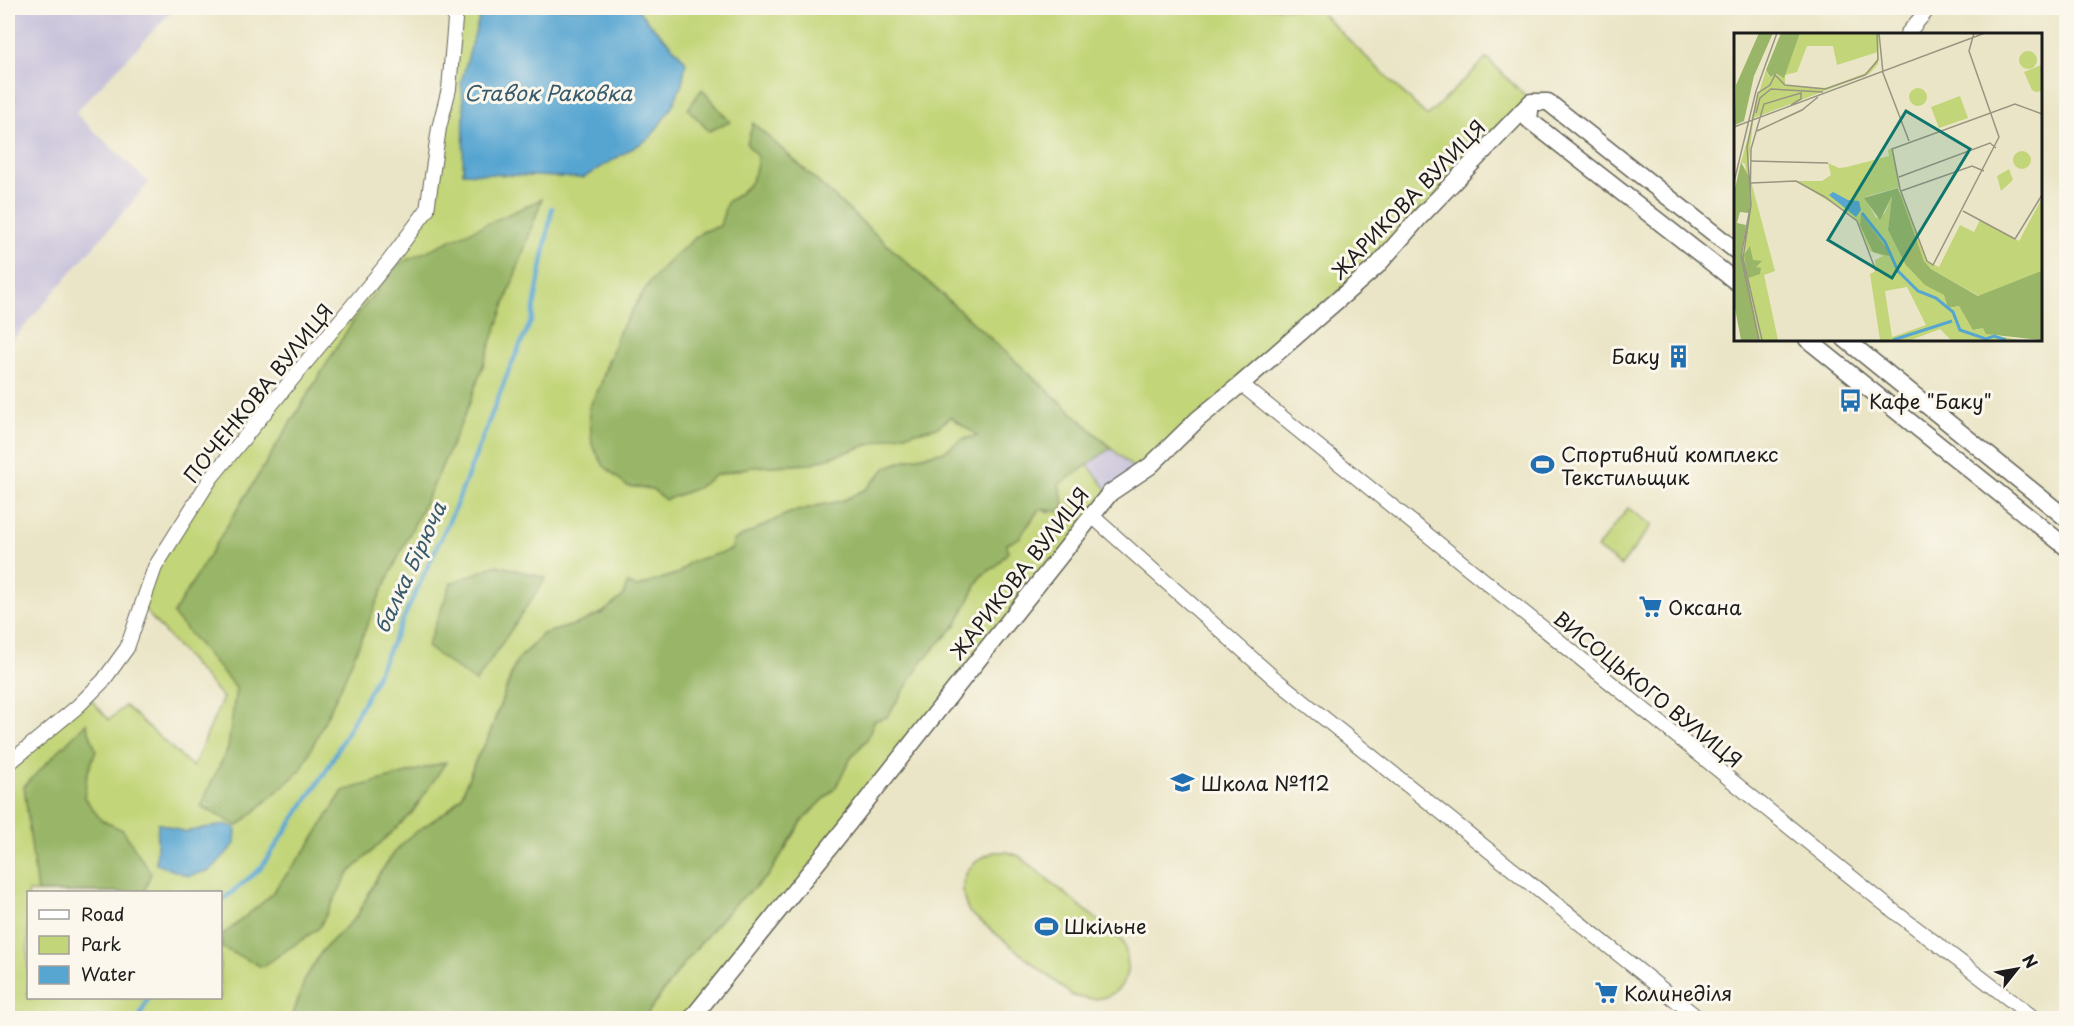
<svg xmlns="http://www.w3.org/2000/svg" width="2074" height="1026" font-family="'Playpen Sans',sans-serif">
  <rect width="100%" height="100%" fill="#fbf7ec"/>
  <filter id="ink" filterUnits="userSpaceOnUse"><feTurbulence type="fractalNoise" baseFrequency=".0167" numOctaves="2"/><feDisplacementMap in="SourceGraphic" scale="12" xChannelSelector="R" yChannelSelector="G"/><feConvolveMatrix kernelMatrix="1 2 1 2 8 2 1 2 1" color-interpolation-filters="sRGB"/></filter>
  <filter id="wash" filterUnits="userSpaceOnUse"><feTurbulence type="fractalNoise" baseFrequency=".008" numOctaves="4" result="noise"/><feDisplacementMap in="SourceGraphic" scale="24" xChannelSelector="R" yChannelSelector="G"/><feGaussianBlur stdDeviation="1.35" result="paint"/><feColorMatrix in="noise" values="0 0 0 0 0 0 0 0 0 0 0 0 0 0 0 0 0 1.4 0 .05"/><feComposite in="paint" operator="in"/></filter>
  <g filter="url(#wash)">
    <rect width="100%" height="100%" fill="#eae5c6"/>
    <!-- industrial -->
    <path fill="#c6c0da" d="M 8,8 L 175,8 L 75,113 L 149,183 L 8,345 Z
      M 1111,448 L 1140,474 L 1110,493 L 1088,465 Z"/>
    <!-- green -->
    <path fill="#c2d578" stroke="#6f784a" stroke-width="1.5" fill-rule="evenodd" d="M 456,8 L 1316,8 L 1427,116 L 1487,58 L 1531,102 L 1418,219 L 1140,474 L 754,124 C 757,147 764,174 744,192 C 739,196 732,199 727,202 L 721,226 L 702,232 L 607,361 L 601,384 L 589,408 L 627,486 L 652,489 L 695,489 L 716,475 L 751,467 L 809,464 L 896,436 L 938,427 L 951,417 L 978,436 L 962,439 L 945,451 L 906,460 L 887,467 L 866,489 L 842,501 L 816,506 L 787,514 L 762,527 L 731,550 L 690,562 L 679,573 L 638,587 L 602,613 L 577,624 L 543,634 L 516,662 L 487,741 L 477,757 L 461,797 L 448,810 L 409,837 L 394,853 L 378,876 L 357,916 L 322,951 L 305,979 L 292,1018 L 8,1018 L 8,764 L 88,696 L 109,720 L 125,706 L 193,767 L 223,698 L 142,607 L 155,567 L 211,478 L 427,210 ZM 28,892 L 220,892 L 220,998 L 28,998 Z
      M 1088,465 L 1110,493 L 692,1018 L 644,1018 L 682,966 L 713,928 L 734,905 L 768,876 L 803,820 L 835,788 L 851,758 L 868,738 L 874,721 L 898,697 L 923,660 L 956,625 L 981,576 L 995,567 L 1007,544 L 1019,538 L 1040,509 L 1049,512 L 1064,503 L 1059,485 Z
      M 1628,508 L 1652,525 L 1621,566 L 1597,548 Z
      M 994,852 L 1007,852 L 1019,856 L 1122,940 C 1139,980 1115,1008 1073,996 L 969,912 C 955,884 965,863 994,852 Z"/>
    <!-- forest -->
    <path fill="#99b668" stroke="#5a6942" stroke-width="1.5" d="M 702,89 L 730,122 L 709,131 L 688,109 Z
      M 753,123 L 1111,448 L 1059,485 L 1064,503 L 1062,512 L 1039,509 L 1019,538 L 1007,544 L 1008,552 L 995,567 L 981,576 L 956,625 L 923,660 L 887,717 L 874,721 L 868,738 L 851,758 L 835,788 L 803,820 L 768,876 L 734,905 L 713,928 L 682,966 L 644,1018 L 292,1018 L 305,979 L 322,951 L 357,916 L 378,876 L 394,853 L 409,837 L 448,810 L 461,797 L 477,757 L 487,741 L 516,662 L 543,634 L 577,624 L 602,613 L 623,596 L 627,584 L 638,587 L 679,573 L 690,562 L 731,550 L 734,540 L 787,514 L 816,506 L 842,501 L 866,489 L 887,467 L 906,460 L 945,451 L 962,439 L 978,436 L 951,417 L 938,427 L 896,436 L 809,464 L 751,467 L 716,475 L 695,489 L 665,500 L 652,489 L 627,486 L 604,466 L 592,445 L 589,408 L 601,384 L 619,332 L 649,283 L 671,259 L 702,232 L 720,226 L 727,202 C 748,189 755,182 758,157 L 747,144 Z
      M 542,199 L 469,405 L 436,480 L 380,595 L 341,687 L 301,770 L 238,826 L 200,806 L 228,748 L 236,688 L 173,614 L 356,316 L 398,264 Z
      M 497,565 L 546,578 L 476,682 L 427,647 L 451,583 Z
      M 86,723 L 96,750 L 87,775 L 84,797 L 101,820 L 123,830 L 151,873 L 144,892 L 37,892 L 24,786 Z
      M 446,762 L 412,813 L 348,874 L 319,928 L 262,967 L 221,947 L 221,936 L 268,898 L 308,847 L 343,791 Z"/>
    <!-- water -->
    <path fill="#57a5d1" stroke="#3a6076" stroke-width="1.5" d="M 482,8 L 637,8 C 651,28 671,42 686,62 L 682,84 L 672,107 L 650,138 L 583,178 L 463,173 L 464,111 L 461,82 Z
      M 158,823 L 185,832 L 226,824 L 236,828 L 235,844 L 211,870 L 188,876 L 156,864 Z"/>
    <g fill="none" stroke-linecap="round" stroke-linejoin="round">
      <!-- stream -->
      <path stroke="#57a5d1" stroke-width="4.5" d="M 220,902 L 260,869 L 326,771 L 371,688 L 455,508 L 509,370 L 532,319 L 552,208
        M 139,1018 L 148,998"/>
    </g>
  </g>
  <g filter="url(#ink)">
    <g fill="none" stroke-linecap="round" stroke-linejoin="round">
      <defs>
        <path id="minor" d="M 1907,34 L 1929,8
          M 1241,384 L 1747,793 L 1891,909 L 2034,1018
          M 1091,515 L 1274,678 L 1698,1018
          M 8,764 L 77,707 L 103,681 L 127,648 L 155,567 L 211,478 L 389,261 L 427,210 L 439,128 L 449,89 L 456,8"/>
        <path id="tertiary" d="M 1531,102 L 1529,120 L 1735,281
          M 1531,102 L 1548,102 L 1735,250
          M 1807,339 L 2066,547
          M 1845,339 L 2066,518
          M 692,1018 L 829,848 L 1110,493 L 1150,466 L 1198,419 L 1241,384 L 1377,266 L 1418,219 L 1531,102"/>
      </defs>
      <!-- minor casing -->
      <use href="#minor" stroke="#646258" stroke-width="16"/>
      <!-- tertiary casing -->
      <use href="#tertiary" stroke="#646258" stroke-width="19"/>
      <!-- minor -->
      <use href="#minor" stroke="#fff" stroke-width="14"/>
      <!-- tertiary -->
      <use href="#tertiary" stroke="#fff" stroke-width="16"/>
    </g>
  </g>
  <!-- icons -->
  <defs>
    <symbol id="building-bare" viewBox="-9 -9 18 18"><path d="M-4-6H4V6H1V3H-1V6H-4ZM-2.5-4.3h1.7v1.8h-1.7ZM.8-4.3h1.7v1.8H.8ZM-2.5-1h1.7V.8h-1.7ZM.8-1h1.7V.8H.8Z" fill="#1f6fb2" stroke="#fbf7ec" stroke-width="2.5" paint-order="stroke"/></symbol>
    <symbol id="bus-bare" viewBox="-9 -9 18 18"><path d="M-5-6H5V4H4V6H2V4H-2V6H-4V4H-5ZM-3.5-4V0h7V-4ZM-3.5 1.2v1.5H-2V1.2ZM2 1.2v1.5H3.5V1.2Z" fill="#1f6fb2" stroke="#fbf7ec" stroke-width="2.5" paint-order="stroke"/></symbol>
    <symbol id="stadium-bare" viewBox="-9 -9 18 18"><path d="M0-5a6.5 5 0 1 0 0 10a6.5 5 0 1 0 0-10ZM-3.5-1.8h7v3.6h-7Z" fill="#1f6fb2" stroke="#fbf7ec" stroke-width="2.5" paint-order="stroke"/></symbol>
    <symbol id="supermarket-bare" viewBox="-9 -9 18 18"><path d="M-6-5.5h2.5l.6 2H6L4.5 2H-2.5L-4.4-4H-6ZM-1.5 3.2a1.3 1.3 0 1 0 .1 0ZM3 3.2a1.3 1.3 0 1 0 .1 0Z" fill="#1f6fb2" stroke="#fbf7ec" stroke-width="2.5" paint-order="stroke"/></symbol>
    <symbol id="school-bare" viewBox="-9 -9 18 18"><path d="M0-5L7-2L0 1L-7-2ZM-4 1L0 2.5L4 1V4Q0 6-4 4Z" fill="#1f6fb2" stroke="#fbf7ec" stroke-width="2.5" paint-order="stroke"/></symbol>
  </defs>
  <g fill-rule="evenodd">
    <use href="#building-bare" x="1662" y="340" width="33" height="33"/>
    <use href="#bus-bare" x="1834" y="384" width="33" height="33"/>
    <use href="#stadium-bare" x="1526" y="448" width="33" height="33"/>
    <use href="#supermarket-bare" x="1634" y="590" width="33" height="33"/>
    <use href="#school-bare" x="1166" y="766" width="33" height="33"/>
    <use href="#stadium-bare" x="1030" y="910" width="33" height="33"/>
    <use href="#supermarket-bare" x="1590" y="976" width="33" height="33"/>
  </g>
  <g text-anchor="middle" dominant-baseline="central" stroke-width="6" stroke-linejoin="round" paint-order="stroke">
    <!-- street labels -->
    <g font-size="20" fill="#1c1c1c" stroke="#fbf7ec">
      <text transform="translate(1408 199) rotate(-46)">ЖАРИКОВА ВУЛИЦЯ</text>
      <text transform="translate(258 393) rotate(-51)">ПОЧЕНКОВА ВУЛИЦЯ</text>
      <text transform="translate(1019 573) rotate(-52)">ЖАРИКОВА ВУЛИЦЯ</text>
      <text transform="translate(1648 689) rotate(39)">ВИСОЦЬКОГО ВУЛИЦЯ</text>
    </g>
    <!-- poi labels -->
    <g font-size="20" fill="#1c1c1c" stroke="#fbf7ec" text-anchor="start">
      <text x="1660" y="356" text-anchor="end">Баку</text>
      <text x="1869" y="401">Кафе "Баку"</text>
      <text x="1561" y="454">Спортивний комплекс<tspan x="1561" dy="23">Текстильщик</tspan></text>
      <text x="1668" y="607">Оксана</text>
      <text x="1201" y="783">Школа №112</text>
      <text x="1064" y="926">Шкільне</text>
      <text x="1624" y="993">Колинеділя</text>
    </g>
    <!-- water labels -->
    <g font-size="21" font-style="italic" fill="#375a6d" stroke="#fbf7ec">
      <text x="548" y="92">Ставок Раковка</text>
      <text transform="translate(409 567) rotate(-65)">балка Бірюча</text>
    </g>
  </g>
  <!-- overview -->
  <g transform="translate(1734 33)">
    <rect width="308" height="308" fill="#eae5c6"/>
    <path d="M 66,0 L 145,0 L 144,31 L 135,41 L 17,86 L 32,37 L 35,44 L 51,40 ZM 73,13 L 99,13 L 103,32 L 144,19 L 144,24 L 134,39 L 93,55 L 51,52 L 51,42 L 63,39 ZM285 27a9 9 0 1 1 18 0a9 9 0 1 1-18 0ZM 307,32 L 307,58 L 302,59 L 298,57 L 290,39 ZM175 64a9 9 0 1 1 18 0a9 9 0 1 1-18 0ZM 226,63 L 234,85 L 205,95 L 197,74 ZM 19,88 L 14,137 L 41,238 L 30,242 L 44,307 L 25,307 L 8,233 L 16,175 L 11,131 L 7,129 ZM 158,115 L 166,154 L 131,164 L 142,185 L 151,180 L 158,162 L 154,197 L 171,231 L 210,262 L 216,275 L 225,273 L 242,297 L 250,294 L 259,302 L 285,307 L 217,307 L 206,296 L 177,307 L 146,307 L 136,241 L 142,238 L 141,227 L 149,223 L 136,218 L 123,188 L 117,182 L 62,148 L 88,148 L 97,142 L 94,130 L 105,135 L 113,134 L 155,123 L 154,117 ZM 173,254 L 192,292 L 158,304 L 151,258 ZM279 127a9 9 0 1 1 18 0a9 9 0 1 1-18 0ZM 275,136 L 279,147 L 267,158 L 263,143 ZM 166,156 L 193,228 L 205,234 L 226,192 L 240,199 L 246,187 L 285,208 L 307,167 L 307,238 L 245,263 L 197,236 L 190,228 L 167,167 Z" fill="#c2d578" fill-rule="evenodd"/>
    <path d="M 25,0 L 39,0 L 20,43 L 10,88 L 1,92 L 2,52 ZM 47,0 L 66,0 L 50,45 L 43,41 L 36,44 L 32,37 ZM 7,129 L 16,146 L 15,180 L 6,179 L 3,190 L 12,192 L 8,218 L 25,307 L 7,307 L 0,270 L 0,160 ZM 164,155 L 190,228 L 197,236 L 244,263 L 307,238 L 307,307 L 252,301 L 249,295 L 239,297 L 225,273 L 214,275 L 210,262 L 191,252 L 171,231 L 154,197 L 158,163 L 146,187 L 130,165 ZM 127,181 L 154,217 L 155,223 L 139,219 L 126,192 ZM 16,213 L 19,227 L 28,228 L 22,234 L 27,235 L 26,241 L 14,245 L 10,222 Z" fill="#99b668"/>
    <path d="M 99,159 L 114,167 L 125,168 L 127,177 L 122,184 L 95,162 Z" fill="#57a5d1"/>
    <path fill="none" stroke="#57a5d1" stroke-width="3" d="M 128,180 L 151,209 L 164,238 L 184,258 L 202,265 L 219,279 L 226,297 L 252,306 L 260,303 L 272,307M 159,307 L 218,288"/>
    <path fill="none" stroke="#989582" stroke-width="1.5" d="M 145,0 L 149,40 L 175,108M 22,80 L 26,65 L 37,56 L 89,59M 0,94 L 251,0M 23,98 L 68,77 L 84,64M 158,115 L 166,156 L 193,228 L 199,232 L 265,104 L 235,18 L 240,0M 158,116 L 281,71 L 308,81M 16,128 L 94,130M 165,144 L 256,110 L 262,115M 0,149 L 22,58 L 43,0M 17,150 L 62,148 L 91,164 L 123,188 L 142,238M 167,158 L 238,133 L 250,138M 229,178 L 281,206M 281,206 L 308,162M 25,307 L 7,224 L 16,175 L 17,116 L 30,71 L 67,60 L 67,66 L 57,72M 28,307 L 9,225 L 17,172 L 13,114 L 24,60 L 36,52 L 41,42 L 51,52 L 91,56 L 131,42 L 144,27 L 143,0"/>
    <path fill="#0f766e" fill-opacity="0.15" stroke="#0f766e" stroke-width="3" d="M 172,78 L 236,116 L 158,245 L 94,207 Z"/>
    <rect width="308" height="308" fill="none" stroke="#1c1c1c" stroke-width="3"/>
  </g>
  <!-- margin -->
  <rect width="2074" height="1026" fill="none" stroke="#fbf7ec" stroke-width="30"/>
  <!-- legend -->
  <rect x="27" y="891" width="195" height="108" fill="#fbf7ec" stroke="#a29f99" stroke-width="1.5"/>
  <rect x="39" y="910" width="30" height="9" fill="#ffffff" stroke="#a29f99" stroke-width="1.5"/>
  <text x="81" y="921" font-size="18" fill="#1c1c1c">Road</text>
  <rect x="39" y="936" width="30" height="18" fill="#c2d578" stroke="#a29f99" stroke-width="1.5"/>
  <text x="81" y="951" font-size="18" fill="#1c1c1c">Park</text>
  <rect x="39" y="966" width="30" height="18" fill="#57a5d1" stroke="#a29f99" stroke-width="1.5"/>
  <text x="81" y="981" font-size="18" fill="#1c1c1c">Water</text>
  <!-- north arrow -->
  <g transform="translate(2017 969) rotate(59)" stroke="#fbf7ec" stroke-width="4.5" paint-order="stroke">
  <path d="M0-4.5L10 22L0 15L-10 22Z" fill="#1c1c1c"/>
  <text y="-9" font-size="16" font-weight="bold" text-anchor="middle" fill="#1c1c1c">N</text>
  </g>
</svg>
